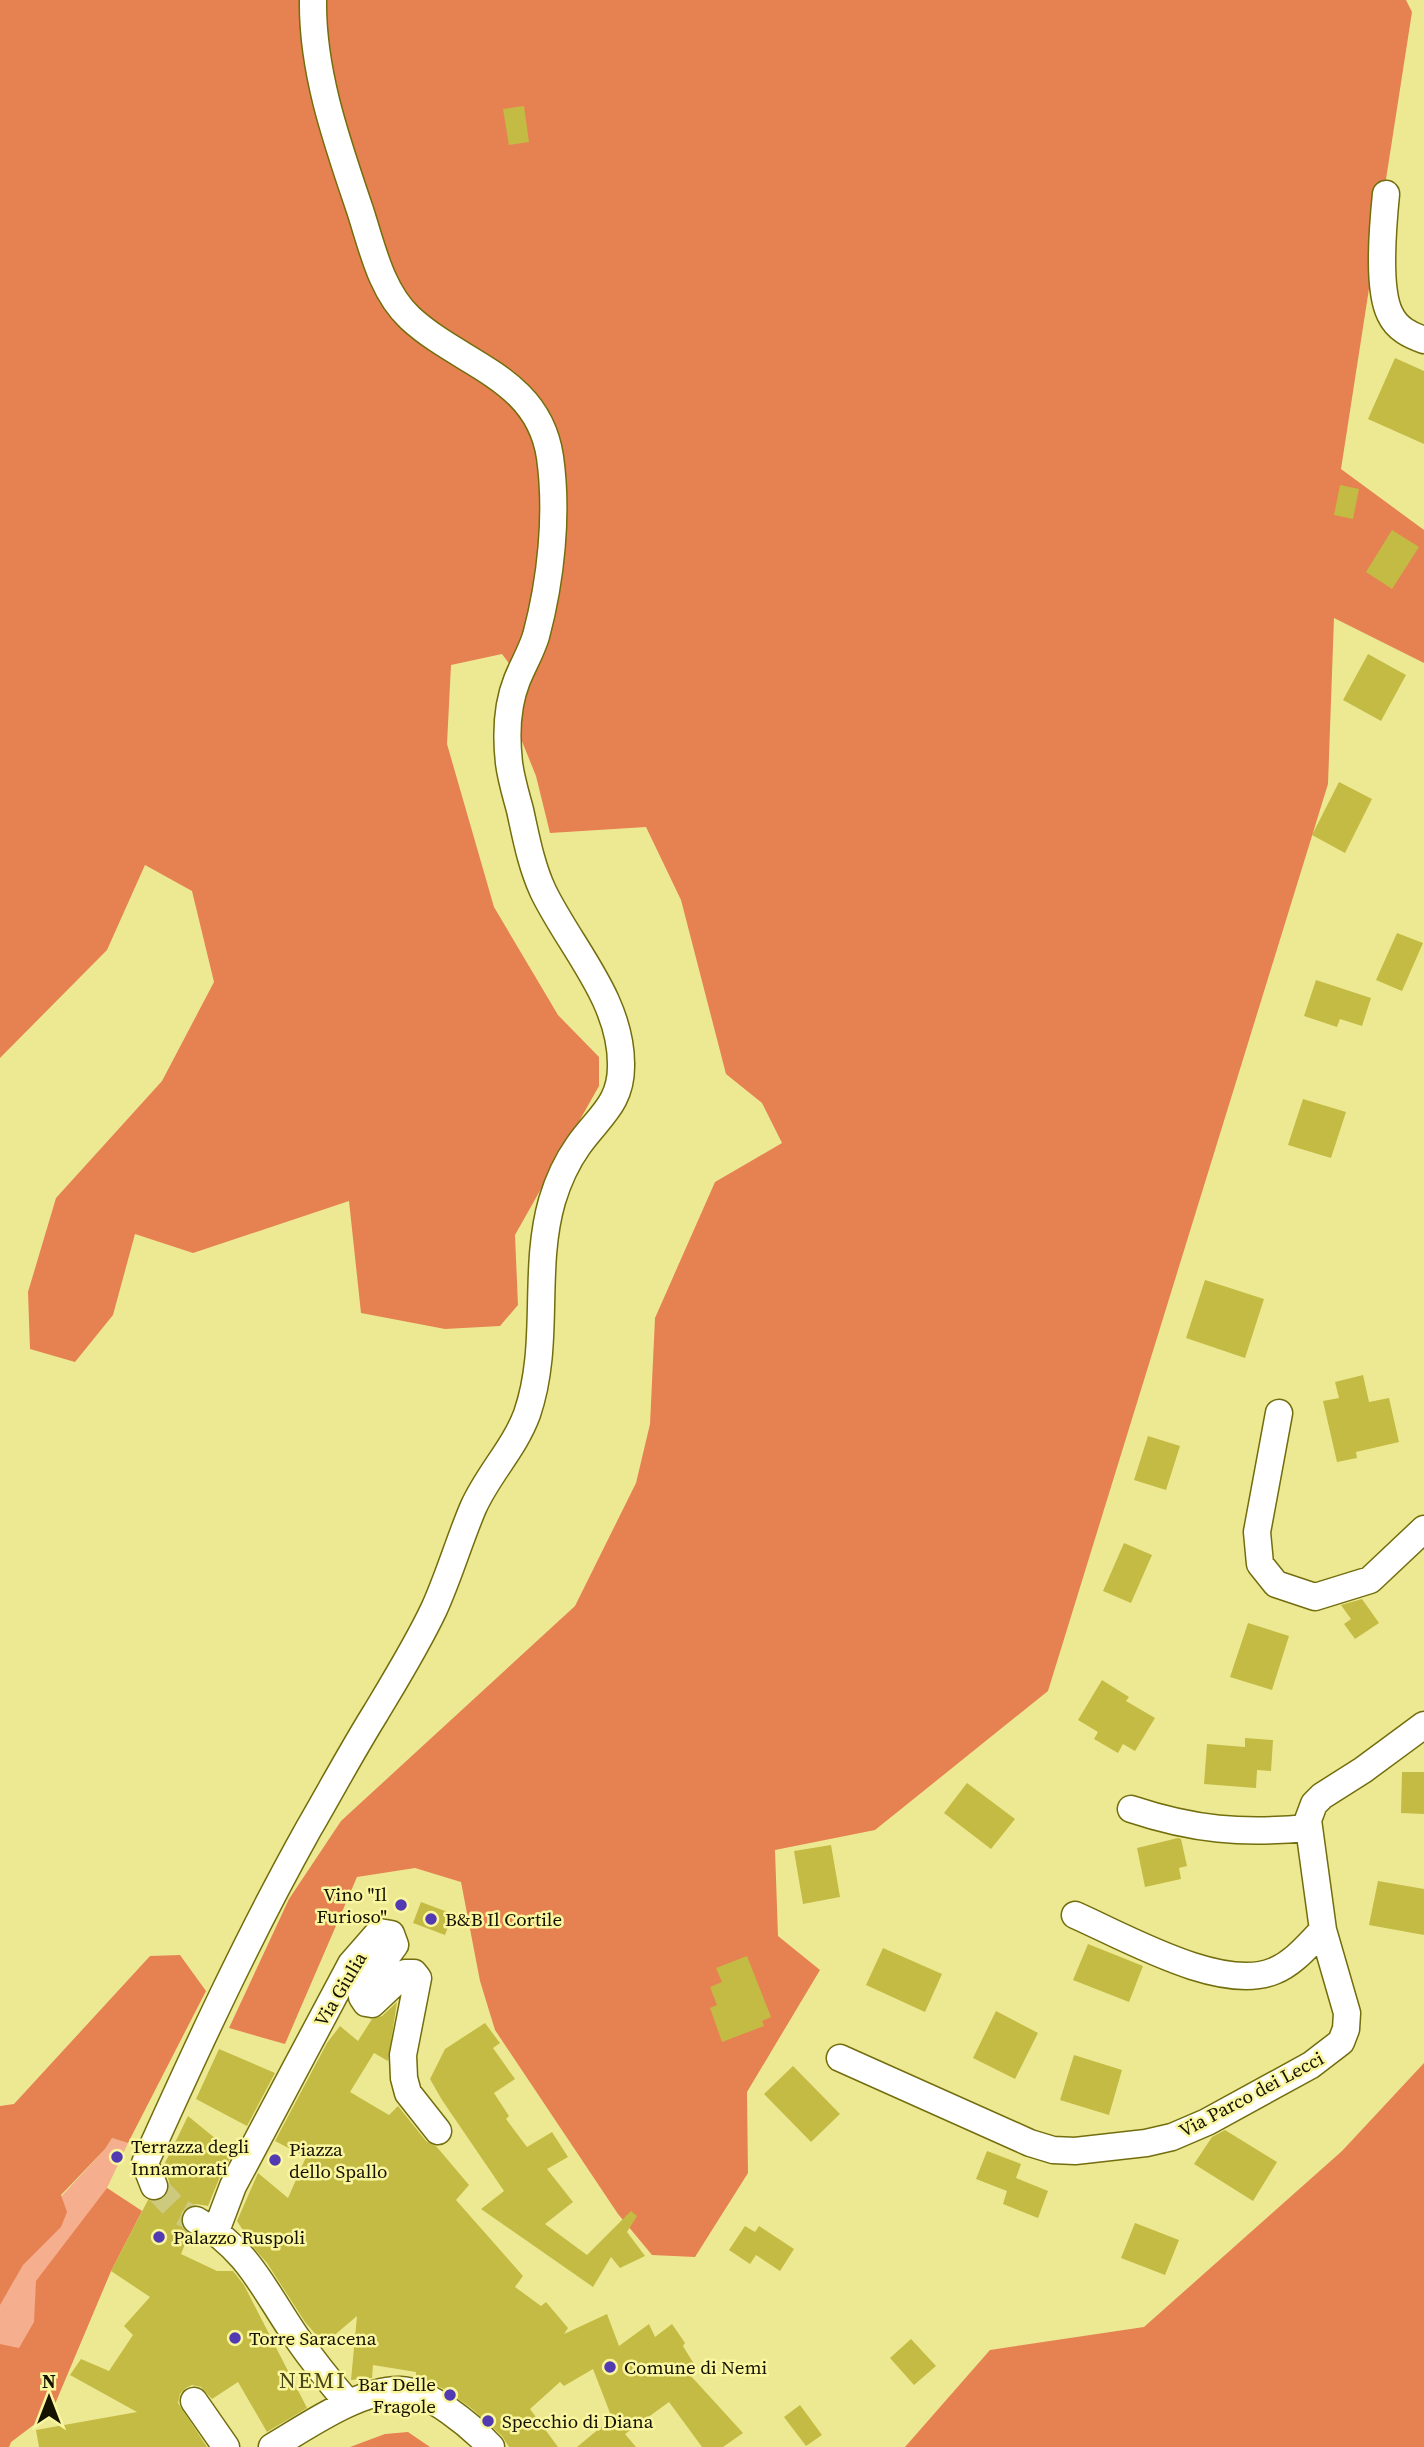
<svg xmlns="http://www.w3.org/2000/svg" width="1424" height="2447" font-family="'Source Serif 4',serif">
  <rect width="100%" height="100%" fill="#ede993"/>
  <!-- green -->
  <path fill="#f5ae8e" d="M 112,2138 L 128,2143 L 107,2188 L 142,2211 L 111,2271 L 52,2411 L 11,2442 L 9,2447 L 0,2447 L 0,2263 L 105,2149 Z"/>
  <!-- forest -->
  <path fill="#e68251" d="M 0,0 L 1406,0 L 1412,12 L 1341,469 L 1424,530 L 1424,663 L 1334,618 L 1328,784 L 1048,1691 L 875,1830 L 775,1850 L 778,1936 L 820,1970 L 747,2092 L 748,2173 L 695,2257 L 652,2255 L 618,2214 L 495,2030 L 480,1981 L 461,1882 L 415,1868 L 357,1877 L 285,2044 L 229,2028 L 289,1899 L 341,1821 L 575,1606 L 636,1483 L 650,1424 L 655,1318 L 715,1182 L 782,1143 L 762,1103 L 726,1074 L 681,900 L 646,827 L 550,833 L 536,776 L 515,724 L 525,685 L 502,654 L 451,665 L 447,744 L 494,907 L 558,1015 L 599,1057 L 599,1086 L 515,1235 L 518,1305 L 500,1326 L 445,1329 L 361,1313 L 349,1201 L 193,1253 L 135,1234 L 113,1315 L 75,1362 L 30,1349 L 28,1292 L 56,1198 L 162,1081 L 214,982 L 192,891 L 145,865 L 107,950 L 0,1058 Z
    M 180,1955 L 206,1991 L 128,2143 L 112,2138 L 105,2149 L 61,2195 L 67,2212 L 61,2227 L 23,2265 L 0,2305 L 0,2106 L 14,2104 L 150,1956 Z
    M 1424,2063 L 1424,2447 L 905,2447 L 990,2350 L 1144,2327 L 1342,2151 Z
    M 107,2188 L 142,2211 L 111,2271 L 52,2411 L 11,2442 L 9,2447 L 0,2447 L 0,2344 L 19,2348 L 34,2322 L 36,2281 Z
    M 408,2432 L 430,2447 L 350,2447 L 385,2434 Z"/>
  <!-- building -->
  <path fill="#c3bb43" d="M 524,106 L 529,142 L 509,145 L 503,109 Z
    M 1395,358 L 1424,371 L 1424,444 L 1368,419 Z
    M 1340,485 L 1359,489 L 1353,519 L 1334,515 Z
    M 1392,530 L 1419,547 L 1392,589 L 1366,572 Z
    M 1368,654 L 1406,675 L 1381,721 L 1343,700 Z
    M 1339,782 L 1372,799 L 1345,853 L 1312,835 Z
    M 1397,933 L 1423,943 L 1402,991 L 1376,980 Z
    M 1316,980 L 1371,998 L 1362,1026 L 1340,1019 L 1337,1027 L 1304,1016 Z
    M 1303,1099 L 1346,1112 L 1331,1158 L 1288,1145 Z
    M 1205,1280 L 1264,1299 L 1245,1358 L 1186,1338 Z
    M 1363,1375 L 1369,1402 L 1389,1398 L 1399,1442 L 1356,1452 L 1357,1458 L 1337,1462 L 1323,1401 L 1339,1398 L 1335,1382 Z
    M 1148,1436 L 1180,1446 L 1166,1490 L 1134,1480 Z
    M 1124,1543 L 1152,1555 L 1131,1603 L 1103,1591 Z
    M 1362,1599 L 1379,1623 L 1355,1639 L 1344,1624 L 1351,1619 L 1341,1605 Z
    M 1248,1623 L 1289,1636 L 1272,1690 L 1230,1677 Z
    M 1102,1680 L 1129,1697 L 1126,1701 L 1155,1718 L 1135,1751 L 1123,1744 L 1118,1753 L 1094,1739 L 1098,1732 L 1078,1720 Z
    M 1245,1738 L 1273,1740 L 1271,1771 L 1257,1770 L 1256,1788 L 1204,1784 L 1207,1744 L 1245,1747 Z
    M 1402,1772 L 1424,1772 L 1424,1814 L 1401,1813 Z
    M 967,1783 L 1015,1819 L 991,1849 L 944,1813 Z
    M 1178,1838 L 1181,1839 L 1187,1866 L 1179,1868 L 1181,1879 L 1145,1887 L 1137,1848 Z
    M 831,1845 L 840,1897 L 803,1904 L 794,1851 Z
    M 1378,1881 L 1424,1889 L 1424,1935 L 1369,1925 Z
    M 421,1902 L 453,1914 L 445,1935 L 413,1923 Z
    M 1088,1944 L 1143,1966 L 1129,2002 L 1073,1980 Z
    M 883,1948 L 942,1974 L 925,2012 L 866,1985 Z
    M 747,1956 L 771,2017 L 762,2021 L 764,2026 L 722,2042 L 710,2008 L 717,2005 L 710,1987 L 722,1982 L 716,1968 Z
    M 397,2002 L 388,2061 L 374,2053 L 350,2092 L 389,2115 L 398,2106 L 426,2141 L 436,2146 L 469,2185 L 456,2200 L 523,2276 L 515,2287 L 541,2306 L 546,2302 L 568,2328 L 564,2334 L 607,2314 L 619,2346 L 649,2324 L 655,2337 L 672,2324 L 685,2343 L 683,2346 L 697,2369 L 690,2375 L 743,2433 L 723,2447 L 702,2447 L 669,2402 L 625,2434 L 636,2447 L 577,2447 L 612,2418 L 593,2369 L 564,2386 L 560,2382 L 530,2409 L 558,2447 L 509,2447 L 502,2436 L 471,2408 L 444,2389 L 416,2377 L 416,2372 L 373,2365 L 372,2378 L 351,2380 L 357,2316 L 324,2344 L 305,2322 L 267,2263 L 246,2239 L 248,2238 L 237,2221 L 258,2173 L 288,2198 L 306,2157 L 275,2141 L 327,2043 L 340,2026 L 358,2041 L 372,2019 L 382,2016 Z
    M 996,2011 L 1038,2033 L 1015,2079 L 973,2058 Z
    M 485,2023 L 500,2043 L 493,2048 L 515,2079 L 494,2093 L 509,2116 L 506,2119 L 527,2147 L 552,2132 L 568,2157 L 547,2169 L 573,2202 L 545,2224 L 587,2255 L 631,2211 L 637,2216 L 627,2232 L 645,2256 L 620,2268 L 611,2257 L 593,2287 L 481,2209 L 504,2191 L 442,2100 L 430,2079 L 445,2049 Z
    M 219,2049 L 275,2073 L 247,2126 L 196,2099 Z
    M 1074,2055 L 1122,2070 L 1109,2115 L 1060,2100 Z
    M 793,2066 L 840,2114 L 811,2142 L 764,2094 Z
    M 188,2116 L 233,2153 L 219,2179 L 208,2206 L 196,2204 L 188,2206 L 182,2212 L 180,2220 L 182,2227 L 189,2234 L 181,2254 L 217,2271 L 233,2271 L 244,2285 L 307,2408 L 267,2432 L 238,2382 L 212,2399 L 201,2387 L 192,2385 L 186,2388 L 180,2394 L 178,2403 L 207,2447 L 39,2447 L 36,2430 L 137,2412 L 70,2375 L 81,2359 L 109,2371 L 133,2335 L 124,2326 L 150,2297 L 111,2271 L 148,2200 L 159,2201 L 167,2195 L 170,2188 L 169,2181 L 163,2167 Z
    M 1225,2130 L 1277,2162 L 1253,2201 L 1194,2164 L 1212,2137 Z
    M 987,2151 L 1021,2164 L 1016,2178 L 1048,2191 L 1038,2218 L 1003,2204 L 1007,2191 L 976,2179 Z
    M 1135,2223 L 1179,2240 L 1165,2275 L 1121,2258 Z
    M 745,2226 L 755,2232 L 759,2226 L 794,2249 L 780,2271 L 756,2255 L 750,2264 L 729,2250 Z
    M 911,2339 L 936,2366 L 914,2385 L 890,2358 Z
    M 800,2405 L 822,2435 L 806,2446 L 784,2417 Z"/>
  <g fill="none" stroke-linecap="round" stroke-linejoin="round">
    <!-- street-tunnel -->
    <path stroke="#cdc97d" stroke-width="26" stroke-dasharray="26 13" stroke-linecap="butt" d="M 154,2186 L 177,2210 L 196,2220"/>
    <defs>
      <path id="street" d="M 1386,194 C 1383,224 1377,288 1390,314 C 1397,329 1410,335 1424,340
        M 1279,1413 L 1257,1532 L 1260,1564 L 1276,1584 L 1315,1597 L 1370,1580 L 1424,1529
        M 1131,1809 C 1194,1830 1242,1834 1308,1828
        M 1075,1915 C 1125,1937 1222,1993 1274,1971 C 1294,1963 1308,1945 1323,1930
        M 840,2058 L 1030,2143 L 1053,2150 L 1075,2151 L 1146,2143 L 1172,2137 L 1207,2122 L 1311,2065 L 1341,2042 L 1346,2029 L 1347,2013 L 1323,1930 L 1308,1820 L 1314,1804 L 1322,1796 L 1363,1770 L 1424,1725
        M 154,2186 L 145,2163 C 196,2050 248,1937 309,1828 C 331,1790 352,1751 375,1714 C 396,1679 417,1645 434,1609 C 449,1576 459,1541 473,1508 C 488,1474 514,1449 527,1414 C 551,1344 532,1271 552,1201 C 558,1181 566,1163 578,1146 C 598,1117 622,1104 621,1064 C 621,999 570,947 543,891 C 531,865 526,837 520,810 C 516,795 511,779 509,763 C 506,736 507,705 517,680 C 523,665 531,652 536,636 C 551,580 558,514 550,457 C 538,377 462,366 410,318 C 381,291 372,247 360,210 C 337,142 312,72 313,0
        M 196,2220 C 248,2248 265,2292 297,2338 C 313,2361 330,2382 348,2403
        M 216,2231 L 233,2186 L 351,1964 L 379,1932 L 391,1934 L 395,1945 L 364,1987 L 362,1997 L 366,2003 L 372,2004 L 405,1973 L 414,1973 L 418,1978 L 403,2055 L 404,2078 L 408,2093 L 438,2131
        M 194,2401 L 226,2447
        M 272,2447 C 306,2427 360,2389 400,2390 C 430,2391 471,2426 491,2447"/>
    </defs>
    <!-- street casing -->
    <use href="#street" stroke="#726d0d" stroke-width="29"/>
    <!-- street -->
    <use href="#street" stroke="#fff" stroke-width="26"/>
  </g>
  <!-- markers -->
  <g fill="#523bb2" stroke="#faf6a0" stroke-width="2.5">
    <circle cx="401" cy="1905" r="7"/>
    <circle cx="431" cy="1919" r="7"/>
    <circle cx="117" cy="2157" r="7"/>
    <circle cx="275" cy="2160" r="7"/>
    <circle cx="159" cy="2237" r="7"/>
    <circle cx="235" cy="2338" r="7"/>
    <circle cx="610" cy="2367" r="7"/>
    <circle cx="450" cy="2395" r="7"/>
    <circle cx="488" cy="2421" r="7"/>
  </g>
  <g text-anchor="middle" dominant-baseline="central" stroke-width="5" stroke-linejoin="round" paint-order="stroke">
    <!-- poi labels -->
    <g font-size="19" fill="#151300" stroke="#faf6a0" text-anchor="start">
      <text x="387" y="1894" text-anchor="end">Vino "Il<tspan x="387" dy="22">Furioso"</tspan></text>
      <text x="445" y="1919">B&amp;B Il Cortile</text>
      <text x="131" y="2146">Terrazza degli<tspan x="131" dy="22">Innamorati</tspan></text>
      <text x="289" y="2149">Piazza<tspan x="289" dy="22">dello Spallo</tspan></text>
      <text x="173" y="2237">Palazzo Ruspoli</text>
      <text x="249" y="2338">Torre Saracena</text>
      <text x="624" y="2367">Comune di Nemi</text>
      <text x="436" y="2384" text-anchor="end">Bar Delle<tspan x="436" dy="22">Fragole</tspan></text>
      <text x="502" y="2421">Specchio di Diana</text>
    </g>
    <!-- street labels -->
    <g font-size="19" fill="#151300" stroke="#faf6a0">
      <text transform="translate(340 1989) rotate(-59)">Via Giulia</text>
      <text transform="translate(1251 2094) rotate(-28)">Via Parco dei Lecci</text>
    </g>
    <!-- quarter labels -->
    <g font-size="23" letter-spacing="2" fill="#49471a" stroke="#faf6a0">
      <text x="313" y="2380">NEMI</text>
    </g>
  </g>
  <!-- north arrow -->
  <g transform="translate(49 2398)" stroke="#faf6a0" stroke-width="5" paint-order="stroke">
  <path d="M0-5L12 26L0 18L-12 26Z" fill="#151300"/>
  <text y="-10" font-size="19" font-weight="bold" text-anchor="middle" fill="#151300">N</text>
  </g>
</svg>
